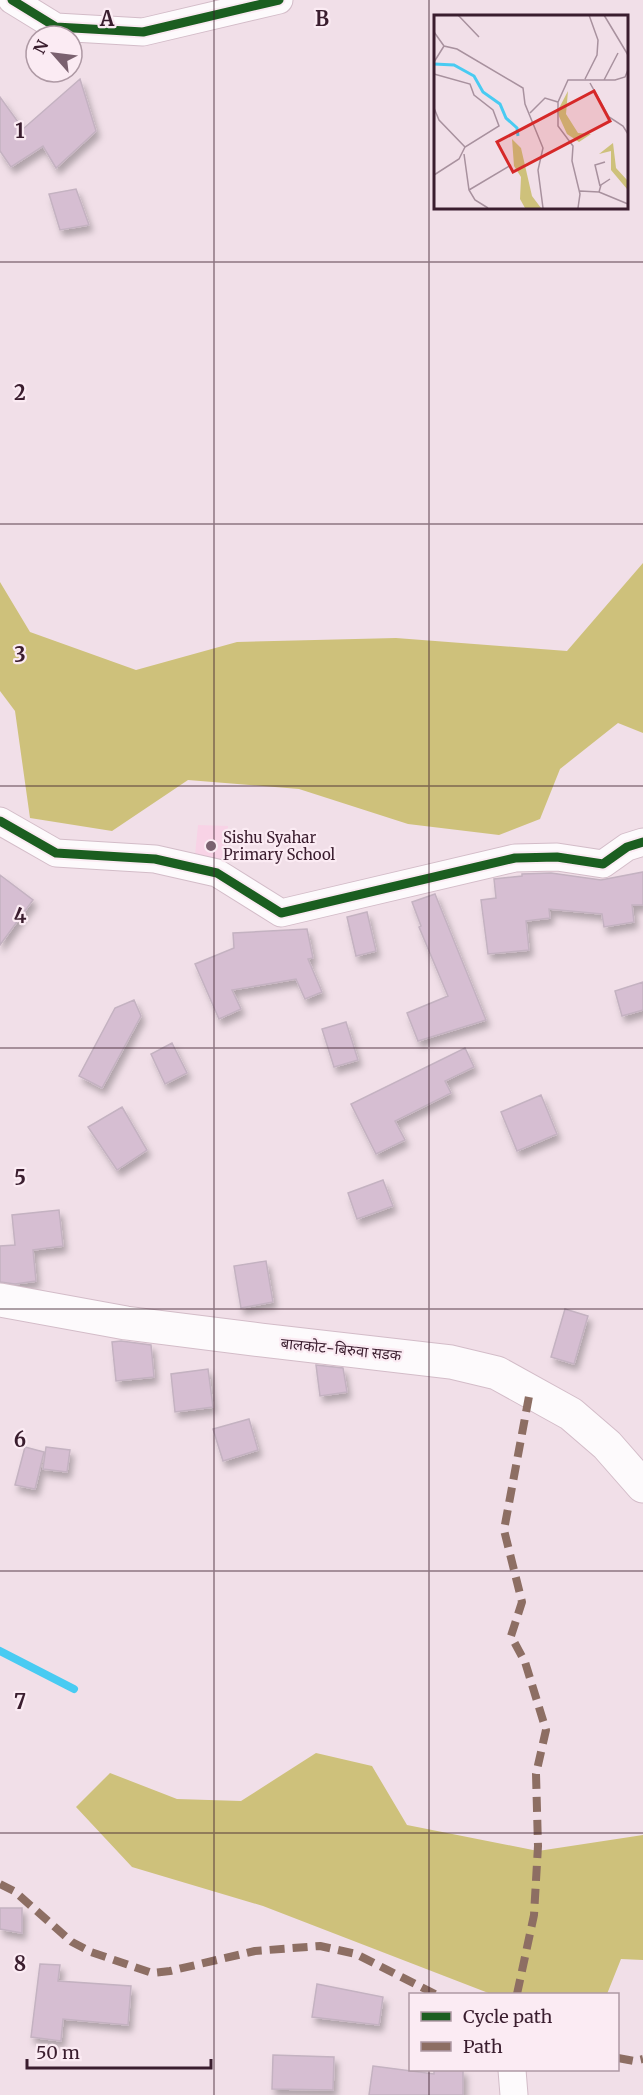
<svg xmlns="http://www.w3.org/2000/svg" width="643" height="2095" font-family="Merriweather,'Noto Sans Devanagari',serif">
  <defs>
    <filter id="shadow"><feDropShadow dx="3.5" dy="6" stdDeviation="3" flood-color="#0004"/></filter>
  </defs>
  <rect width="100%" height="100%" fill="#f1dfe8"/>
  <!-- built -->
  <path fill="#f8d3e6" d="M 198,825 L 228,826 L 224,866 L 194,865 Z"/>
  <!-- forest -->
  <path fill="#cec17b" d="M 643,563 L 643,733 L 618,723 L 560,769 L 540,819 L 499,835 L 408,824 L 299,789 L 188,780 L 112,831 L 30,818 L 15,711 L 0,691 L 0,582 L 30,632 L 136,670 L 237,642 L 396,638 L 567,651 Z
    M 316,1753 L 372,1766 L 407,1825 L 538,1851 L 643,1835 L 643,1960 L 621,1959 L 607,1994 L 491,1994 L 263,1906 L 132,1867 L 76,1807 L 110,1773 L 177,1799 L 241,1801 Z"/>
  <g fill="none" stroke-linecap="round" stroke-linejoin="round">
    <!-- stream -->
    <path stroke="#49cbf2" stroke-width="8" d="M 0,1651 L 74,1689"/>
  </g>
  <!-- building -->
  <path fill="#d6bed2" stroke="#c4b2c1" stroke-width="1.5" filter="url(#shadow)" d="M 80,79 L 96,131 L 56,168 L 43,146 L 11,167 L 0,151 L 0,97 L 23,129 Z
    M 76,189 L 89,225 L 60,230 L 49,194 Z
    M 643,872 L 643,905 L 632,905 L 634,922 L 604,927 L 602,914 L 549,909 L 550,918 L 526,921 L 529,950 L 488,954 L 481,900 L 496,898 L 494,879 L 522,876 L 522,874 L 551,873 L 601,880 Z
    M 0,875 L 33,900 L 0,945 Z
    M 435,894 L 486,1020 L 418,1041 L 407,1013 L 448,996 L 419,927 L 421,926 L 412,902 Z
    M 367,912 L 376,951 L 356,956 L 347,917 Z
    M 307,929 L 313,958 L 308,959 L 322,992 L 305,999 L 296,979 L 232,990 L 241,1009 L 219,1019 L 195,964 L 234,948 L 233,933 Z
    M 643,982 L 643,1010 L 622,1016 L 615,991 Z
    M 134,1000 L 141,1016 L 102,1088 L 79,1076 L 115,1008 Z
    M 346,1022 L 358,1060 L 334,1067 L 322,1029 Z
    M 172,1043 L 187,1073 L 165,1084 L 151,1054 Z
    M 465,1048 L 474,1067 L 445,1081 L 451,1093 L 395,1121 L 405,1140 L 376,1154 L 351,1104 Z
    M 541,1095 L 557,1134 L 517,1151 L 501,1112 Z
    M 122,1107 L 147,1150 L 117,1170 L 88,1127 Z
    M 383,1180 L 393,1206 L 357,1219 L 348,1193 Z
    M 59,1210 L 63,1246 L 33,1250 L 36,1281 L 15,1284 L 0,1282 L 0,1246 L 15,1245 L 12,1215 Z
    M 266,1261 L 273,1302 L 241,1308 L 234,1266 Z
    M 565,1309 L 588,1316 L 574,1364 L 551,1357 Z
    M 121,1341 L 151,1345 L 154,1377 L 116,1381 L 112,1342 Z
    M 316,1365 L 343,1368 L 347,1392 L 320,1396 Z
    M 208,1369 L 213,1407 L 175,1412 L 171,1374 Z
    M 249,1419 L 258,1450 L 223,1461 L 213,1429 Z
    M 25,1447 L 44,1452 L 35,1489 L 15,1485 Z
    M 46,1447 L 70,1450 L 67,1472 L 43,1469 Z
    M 0,1908 L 22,1908 L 22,1933 L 0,1929 Z
    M 40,1964 L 60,1965 L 58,1981 L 131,1986 L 128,2025 L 63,2019 L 61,2041 L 31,2037 Z
    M 317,1984 L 383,1997 L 379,2025 L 312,2017 Z
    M 273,2055 L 334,2057 L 333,2090 L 272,2089 Z
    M 373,2066 L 434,2074 L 434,2070 L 463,2070 L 463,2095 L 369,2095 Z"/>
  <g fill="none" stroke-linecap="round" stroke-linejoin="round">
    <defs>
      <path id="minor" d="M 12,0 L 56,27 L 143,32 L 279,0
        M 0,821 L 56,853 L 155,859 L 217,873 L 281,913 L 515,858 L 557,857 L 603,864 L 627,847 L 643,842
        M 512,2070 L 514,2095"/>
      <path id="secondary" d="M 0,1300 L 126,1323 L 261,1340 L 451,1362 L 497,1373 L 571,1414 L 607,1445 L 643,1486"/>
    </defs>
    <!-- minor casing -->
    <use href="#minor" stroke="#d3bcc8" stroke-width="29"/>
    <!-- secondary casing -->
    <use href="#secondary" stroke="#d3bcc8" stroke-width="35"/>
    <!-- minor -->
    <use href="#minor" stroke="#fdfafc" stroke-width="27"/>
    <!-- secondary -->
    <use href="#secondary" stroke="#fdfafc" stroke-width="33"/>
    <!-- quiet -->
    <path stroke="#8d6e63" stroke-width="8" stroke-dasharray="15 8" stroke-linecap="butt" d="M 0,1884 L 14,1891 L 72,1942 L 91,1952 L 152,1973 L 170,1971 L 255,1951 L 320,1946 L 356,1954 L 435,1994
      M 517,1994 L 534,1915 L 538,1846 L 536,1774 L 546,1730 L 525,1662 L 511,1636 L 522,1602 L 504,1530 L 530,1391
      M 618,2058 L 634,2061 L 643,2059"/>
    <defs>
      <path id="cycleway" d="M 12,0 L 56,27 L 143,32 L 279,0
        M 0,821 L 56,853 L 155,859 L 217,873 L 281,913 L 515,858 L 557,857 L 603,864 L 627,847 L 643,842"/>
    </defs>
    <!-- cycleway casing -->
    <use href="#cycleway" stroke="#fbebf3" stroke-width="13"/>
    <!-- cycleway -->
    <use href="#cycleway" stroke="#1b5e20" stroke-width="9"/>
  </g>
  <!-- grid -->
  <path fill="none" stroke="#3a1d2e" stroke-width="1.5" stroke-opacity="0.55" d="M 214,0 L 214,2095M 429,0 L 429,1994M 0,262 L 643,262M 0,524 L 643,524M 0,786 L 643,786M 0,1048 L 643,1048M 0,1309 L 643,1309M 0,1571 L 643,1571M 0,1833 L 643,1833M 429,2070 L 429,2095"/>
  <!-- markers -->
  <circle fill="#7a616f" stroke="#fbebf3" stroke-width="2" cx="211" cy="846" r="6"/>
  <g text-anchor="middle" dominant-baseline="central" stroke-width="4.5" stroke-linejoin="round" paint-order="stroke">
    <!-- poi labels -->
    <g font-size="15" fill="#3a1d2e" stroke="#fbebf3" text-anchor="start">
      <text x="223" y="837">Sishu Syahar<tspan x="223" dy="17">Primary School</tspan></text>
    </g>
    <!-- street labels -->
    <g font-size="15" fill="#3a1d2e" stroke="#fbebf3">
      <text transform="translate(341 1349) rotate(6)">बालकोट-बिरुवा सडक</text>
    </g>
  </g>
  <!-- overview -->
  <g transform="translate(434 15)">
    <rect width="194" height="194" fill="#f1dfe8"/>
    <path d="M 134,76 L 132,99 L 144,118 L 157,119 L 145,127 L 133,119 L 123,97 ZM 78,124 L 87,133 L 98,181 L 107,193 L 91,193 L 86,184 L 87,162 L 80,151 ZM 179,128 L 182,153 L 193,165 L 193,174 L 177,155 L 177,136 L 165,139 Z" fill="#cec17b"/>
    <path fill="none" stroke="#49cbf2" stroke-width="3" d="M 0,49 L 20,50 L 40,61 L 49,77 L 66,89 L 72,103 L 83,113 L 84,121"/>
    <path fill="none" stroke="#a8919e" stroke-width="1.5" d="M 24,0 L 45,22M 170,0 L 194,40M 0,17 L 10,31 L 23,34 L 89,73 L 91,89 L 109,133 L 104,155 L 109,193M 0,47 L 10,31M 0,59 L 36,69 L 40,80 L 59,95 L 65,111 L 31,132 L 25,144 L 0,160M 151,64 L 163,40 L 164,25 L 155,0M 170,65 L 184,38M 156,68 L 175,102 L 189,111 L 194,119M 124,87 L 124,111 L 139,131 L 138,146 L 146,179 L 144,193M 0,93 L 5,105 L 31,132M 96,98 L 111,83 L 124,87 L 134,65 L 181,65 L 191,62 L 194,55M 30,139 L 35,175 L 41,185 L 54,193M 176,164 L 167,170 L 165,177 L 194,189M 166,171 L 161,150 L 171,147M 35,175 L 77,150M 146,176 L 165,177"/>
    <path fill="#d62828" fill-opacity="0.15" stroke="#d62828" stroke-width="3" d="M 160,76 L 176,106 L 79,157 L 63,127 Z"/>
    <rect width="194" height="194" fill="none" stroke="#3a1d2e" stroke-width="3"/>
  </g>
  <g font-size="20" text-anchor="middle" font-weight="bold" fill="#3a1d2e" stroke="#fbebf3" stroke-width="4.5" stroke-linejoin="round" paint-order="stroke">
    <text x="107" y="26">A</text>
    <text x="322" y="26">B</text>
    <text x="20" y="138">1</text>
    <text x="20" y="400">2</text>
    <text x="20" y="662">3</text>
    <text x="20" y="923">4</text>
    <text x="20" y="1185">5</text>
    <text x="20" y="1447">6</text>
    <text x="20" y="1709">7</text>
    <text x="20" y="1971">8</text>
  </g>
  <!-- legend -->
  <rect x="409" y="1993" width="210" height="78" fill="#fbebf3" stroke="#ae99a4" stroke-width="1.5"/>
  <rect x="421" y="2012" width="30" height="9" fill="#1b5e20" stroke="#ae99a4" stroke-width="1.5"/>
  <text x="463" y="2023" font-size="18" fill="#3a1d2e">Cycle path</text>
  <rect x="421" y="2042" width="30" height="9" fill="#8d6e63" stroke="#ae99a4" stroke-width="1.5"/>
  <text x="463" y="2053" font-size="18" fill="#3a1d2e">Path</text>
  <!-- north arrow -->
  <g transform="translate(54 54) rotate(298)"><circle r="28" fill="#fbebf3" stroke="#ae99a4" stroke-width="1.5"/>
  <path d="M0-4.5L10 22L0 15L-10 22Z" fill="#7a616f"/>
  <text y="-9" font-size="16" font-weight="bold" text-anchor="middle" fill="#3a1d2e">N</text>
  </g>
  <!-- scale -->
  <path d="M27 2059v9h184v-9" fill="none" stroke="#3a1d2e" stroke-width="3"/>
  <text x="36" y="2059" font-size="18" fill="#3a1d2e" stroke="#fbebf3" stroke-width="4.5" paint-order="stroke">50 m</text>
</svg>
